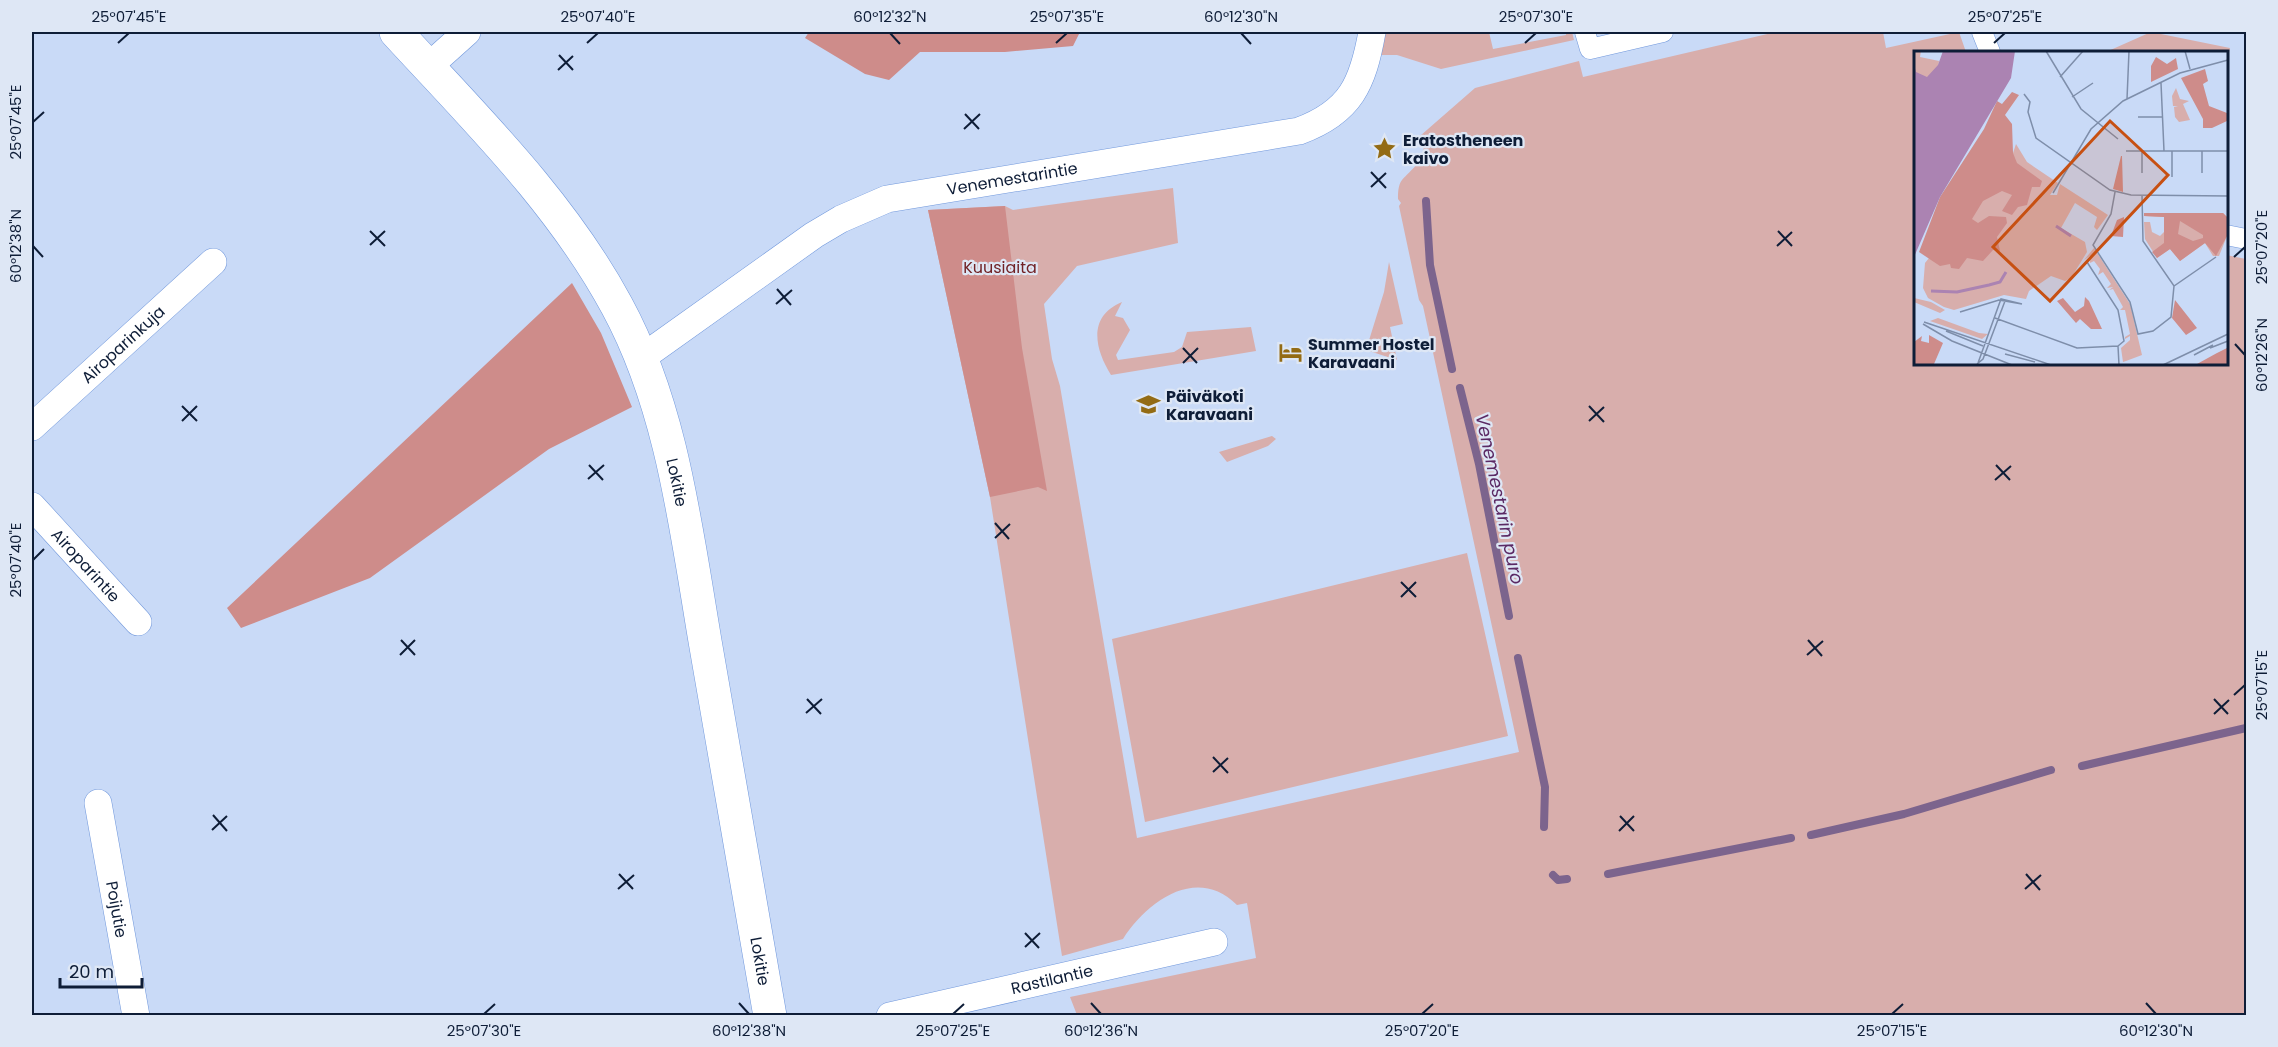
<svg xmlns="http://www.w3.org/2000/svg" width="2278" height="1047" font-family="Poppins,sans-serif">
  <rect width="100%" height="100%" fill="#c9daf7"/>
  <!-- green -->
  <path fill="#d8aeac" d="M 1384,32 L 1489,32 L 1493,49 L 1566,35 L 1566,32 L 1572,32 L 1574,40 L 1441,69 L 1397,55 L 1380,55 Z
    M 1776,32 L 1883,32 L 1886,48 L 1959,32 L 1966,52 L 1915,52 L 1915,363 L 2226,363 L 2226,255 L 2246,259 L 2246,1015 L 1077,1015 L 1070,997 L 1256,958 L 1247,903 L 1237,905 C 1197,865 1147,901 1123,939 L 1062,956 L 990,497 L 928,210 L 1005,206 L 1013,210 L 1173,188 L 1178,243 L 1077,266 L 1044,304 L 1052,359 L 1060,386 L 1137,838 L 1519,752 L 1423,306 L 1419,300 L 1399,206 L 1401,203 L 1398,199 C 1398,193 1398,185 1402,180 C 1414,166 1431,157 1420,136 L 1475,88 L 1579,61 L 1583,77 Z
    M 2151,32 L 2230,48 L 2226,65 L 2226,52 L 2106,52 Z
    M 1389,262 L 1403,324 L 1390,327 L 1397,360 L 1366,350 L 1384,292 Z
    M 1122,302 L 1115,316 L 1123,318 L 1130,330 L 1116,355 L 1118,360 L 1174,352 L 1182,347 L 1187,332 L 1251,327 L 1256,351 L 1111,375 C 1094,348 1088,316 1122,302 Z
    M 1272,436 L 1276,439 L 1268,446 L 1227,462 L 1219,452 Z
    M 1467,553 L 1508,736 L 1145,822 L 1112,639 Z"/>
  <!-- forest -->
  <path fill="#ce8c8a" d="M 809,32 L 1080,32 L 1073,46 L 1005,52 L 920,52 L 889,80 L 865,74 L 805,38 Z
    M 1005,206 L 1022,348 L 1047,491 L 1038,487 L 990,497 L 928,210 Z
    M 572,283 L 601,333 L 632,407 L 549,449 L 370,578 L 241,628 L 227,608 Z"/>
  <g fill="none" stroke-linecap="round" stroke-linejoin="round">
    <!-- stream -->
    <path stroke="#7c648d" stroke-width="8" d="M 1426,201 L 1430,265 L 1452,369
      M 1460,388 L 1479,464 L 1509,616
      M 1518,658 L 1545,787 L 1544,827
      M 2082,766 L 2246,728
      M 1811,835 L 1904,814 L 2051,770
      M 1608,874 L 1791,838
      M 1553,875 L 1558,880 L 1567,879"/>
    <defs>
      <path id="pedestrian" d="M 1585,32 L 1590,49 L 1663,32
        M 1982,32 L 1990,52
        M 2226,235 L 2246,239"/>
      <g id="minor">
        <path d="M 428,67 L 467,32"/>
        <path id="s1" d="M 640,359 L 814,235 L 841,219 L 887,199 L 1299,131 C 1351,112 1363,83 1372,32"/>
        <path id="s2" d="M 32,427 L 213,262"/>
        <path id="s3" d="M 32,506 L 138,622"/>
        <path id="s4" d="M 98,803 L 136,1016"/>
        <path id="s5" d="M 890,1016 L 1214,942"/>
      </g>
      <g id="tertiary">
        <path id="s6" d="M 396,32 C 475,118 561,202 617,306 C 672,407 686,529 705,641 C 727,766 748,891 770,1016"/>
      </g>
    </defs>
    <!-- pedestrian casing -->
    <use href="#pedestrian" stroke="#7198dc" stroke-width="21"/>
    <!-- minor casing -->
    <use href="#minor" stroke="#7198dc" stroke-width="28"/>
    <!-- tertiary casing -->
    <use href="#tertiary" stroke="#7198dc" stroke-width="34"/>
    <!-- pedestrian -->
    <use href="#pedestrian" stroke="#fff" stroke-width="20"/>
    <!-- minor -->
    <use href="#minor" stroke="#fff" stroke-width="27"/>
    <!-- tertiary -->
    <use href="#tertiary" stroke="#fff" stroke-width="33"/>
  </g>
  <!-- ticks -->
  <path fill="none" stroke="#0e1d37" stroke-width="2" d="M 890,33 L 900,44M 1241,33 L 1251,44M 118,43 L 129,33M 587,43 L 598,33M 1056,43 L 1067,33M 1525,43 L 1536,33M 1994,43 L 2005,33M 559,55 L 573,70M 558,70 L 573,56M 965,114 L 979,129M 33,122 L 44,112M 964,129 L 980,114M 1371,172 L 1386,188M 1371,187 L 1386,173M 370,231 L 385,246M 1778,231 L 1792,246M 370,245 L 385,231M 33,246 L 43,257M 1777,246 L 1792,232M 2234,257 L 2245,247M 777,289 L 791,305M 776,304 L 792,290M 2235,344 L 2245,355M 1183,348 L 1197,363M 1183,363 L 1198,348M 182,406 L 197,421M 1589,406 L 1604,422M 182,421 L 197,406M 1589,421 L 1604,407M 589,465 L 603,480M 1996,465 L 2010,480M 588,479 L 604,465M 1995,480 L 2011,466M 995,523 L 1009,539M 995,538 L 1010,524M 33,560 L 44,549M 1401,582 L 1416,597M 1401,597 L 1416,582M 401,640 L 415,655M 1808,640 L 1822,656M 400,655 L 415,640M 1807,655 L 1823,641M 2234,695 L 2245,685M 807,699 L 821,714M 2214,699 L 2228,714M 806,713 L 822,699M 2214,714 L 2229,700M 1213,757 L 1228,773M 1213,772 L 1228,758M 213,815 L 227,831M 1620,816 L 1634,831M 212,830 L 227,816M 1619,831 L 1634,816M 619,874 L 633,889M 2026,874 L 2040,890M 618,889 L 634,875M 2025,889 L 2041,875M 1025,933 L 1039,948M 1025,947 L 1040,933M 739,1003 L 749,1014M 1091,1003 L 1101,1014M 2146,1003 L 2156,1014M 484,1014 L 495,1004M 953,1014 L 964,1004M 1422,1014 L 1433,1004M 1892,1014 L 1903,1004"/>
  <!-- icons -->
  <defs>
    <symbol id="sight-bare" viewBox="-9 -9 18 18"><path d="M0-6L1.8-2.2L6-1.7L2.9 1.2L3.7 5.4L0 3.3L-3.7 5.4L-2.9 1.2L-6-1.7L-1.8-2.2Z" fill="#936b14" stroke="#dee7f5" stroke-width="2.5" paint-order="stroke"/></symbol>
    <symbol id="hotel-bare" viewBox="-9 -9 18 18"><path d="M-6-4.5h1.5V1H6V5H4.5V3h-9V5H-6ZM-4 0a1.8 1.8 0 1 1 3.6 0ZM.5 0V-2.5h3Q6-2.5 6 0Z" fill="#936b14" stroke="#dee7f5" stroke-width="2.5" paint-order="stroke"/></symbol>
    <symbol id="school-bare" viewBox="-9 -9 18 18"><path d="M0-5L7-2L0 1L-7-2ZM-4 1L0 2.5L4 1V4Q0 6-4 4Z" fill="#936b14" stroke="#dee7f5" stroke-width="2.5" paint-order="stroke"/></symbol>
  </defs>
  <g fill-rule="evenodd">
    <use href="#sight-bare" x="1368" y="132" width="33" height="33"/>
    <use href="#hotel-bare" x="1274" y="336" width="33" height="33"/>
    <use href="#school-bare" x="1132" y="388" width="33" height="33"/>
  </g>
  <g text-anchor="middle" dominant-baseline="central" stroke-width="4.5" stroke-linejoin="round" paint-order="stroke">
    <!-- poi labels -->
    <g font-size="16" font-weight="bold" fill="#0e1d37" stroke="#dee7f5" text-anchor="start">
      <text x="1403" y="140">Eratostheneen<tspan x="1403" dy="18">kaivo</tspan></text>
      <text x="1308" y="344">Summer Hostel<tspan x="1308" dy="18">Karavaani</tspan></text>
      <text x="1166" y="396">Päiväkoti<tspan x="1166" dy="18">Karavaani</tspan></text>
    </g>
    <!-- street labels -->
    <g font-size="16" fill="#0e1d37" stroke="#dee7f5">
      <text stroke="none"><textPath href="#s1" startOffset="422">Venemestarintie</textPath></text>
      <text stroke="none"><textPath href="#s2" startOffset="123">Airoparinkuja</textPath></text>
      <text stroke="none"><textPath href="#s6" startOffset="540">Lokitie</textPath></text>
      <text stroke="none"><textPath href="#s3" startOffset="80">Airoparintie</textPath></text>
      <text stroke="none"><textPath href="#s4" startOffset="108">Poijutie</textPath></text>
      <text stroke="none"><textPath href="#s6" startOffset="1026">Lokitie</textPath></text>
      <text stroke="none"><textPath href="#s5" startOffset="166">Rastilantie</textPath></text>
    </g>
    <!-- park labels -->
    <g font-size="16" fill="#712226" stroke="#dee7f5">
      <text x="1000" y="267">Kuusiaita</text>
    </g>
    <!-- water labels -->
    <g font-size="18" font-style="italic" fill="#5b2964" stroke="#dee7f5">
      <text transform="translate(1500 499) rotate(78)">Venemestarin puro</text>
    </g>
  </g>
  <!-- overview -->
  <g transform="translate(1914 51)">
    <rect width="314" height="314" fill="#c9daf7"/>
    <path d="M 0,0 L 7,0 L 6,6 L 25,10 L 23,26 L 0,27 ZM 262,37 L 266,48 L 275,50 L 269,53 L 276,69 L 265,71 L 261,66 L 260,56 L 264,55 L 259,55 L 258,45 ZM 102,93 L 113,111 L 144,132 L 136,144 L 143,144 L 146,133 L 194,164 L 183,179 L 180,176 L 183,166 L 161,152 L 147,177 L 171,191 L 173,201 L 157,227 L 151,230 L 137,225 L 115,240 L 112,248 L 90,244 L 40,259 L 30,256 L 14,247 L 9,237 L 11,212 L 99,102 ZM 309,162 L 313,166 L 313,185 L 305,205 L 299,205 L 291,192 L 266,210 L 256,198 L 243,207 L 231,188 L 230,171 L 236,171 L 238,181 L 246,185 L 250,181 L 250,166 L 230,165 ZM 180,197 L 216,253 L 228,304 L 212,310 L 209,311 L 207,297 L 216,289 L 216,285 L 211,288 L 211,286 L 216,283 L 211,259 L 206,259 L 209,256 L 199,238 L 195,239 L 199,236 L 193,237 L 197,233 L 189,221 L 184,224 L 186,218 L 180,210 L 176,212 L 176,205 L 170,209 ZM 0,247 L 17,251 L 31,259 L 26,262 L 0,251 ZM 24,267 L 65,282 L 74,283 L 68,288 L 16,270 Z" fill="#d8aeac"/>
    <path d="M 242,6 L 253,13 L 262,7 L 264,18 L 237,31 L 237,15 ZM 291,18 L 294,30 L 289,33 L 295,55 L 313,62 L 313,70 L 298,77 L 289,77 L 289,68 L 267,27 ZM 98,41 L 105,44 L 91,64 L 98,73 L 99,102 L 103,112 L 128,130 L 126,136 L 118,136 L 113,154 L 104,156 L 98,164 L 88,160 L 98,144 L 88,140 L 69,150 L 58,168 L 64,172 L 75,165 L 92,166 L 93,172 L 83,186 L 86,200 L 79,199 L 69,210 L 53,207 L 45,218 L 37,217 L 36,213 L 26,215 L 5,201 L 26,146 L 70,78 L 83,50 L 88,53 ZM 207,105 L 208,105 L 209,141 L 199,138 ZM 230,162 L 309,162 L 313,166 L 313,185 L 302,205 L 291,192 L 266,210 L 256,198 L 243,207 L 238,201 L 250,192 L 250,166 L 230,165 ZM 266,170 L 289,184 L 289,187 L 279,190 L 264,183 ZM 210,166 L 209,186 L 197,185 L 203,169 ZM 171,246 L 175,250 L 188,278 L 177,278 L 166,268 L 162,272 L 143,250 L 149,247 L 161,261 L 170,255 ZM 261,249 L 283,277 L 272,284 L 258,267 ZM 15,284 L 29,292 L 20,313 L 0,313 L 0,291 L 8,285 L 7,290 L 15,292 ZM 313,297 L 313,313 L 283,313 L 303,302 Z" fill="#ce8c8a" fill-rule="evenodd"/>
    <path d="M 29,0 L 101,0 L 97,27 L 26,146 L 0,206 L 0,220 L 0,14 L 2,21 L 13,26 L 24,14 Z" fill="#ab83b2"/>
    <path fill="none" stroke="#ab83b2" stroke-width="3" d="M 142,175 L 157,185M 17,240 L 43,241 L 75,234 L 86,231 L 92,221"/>
    <path fill="none" stroke="#7e8eaa" stroke-width="1.5" d="M 132,0 L 167,58 L 204,88M 271,0 L 276,18M 146,26 L 169,0M 247,32 L 250,100M 110,43 L 116,51 L 114,61 L 122,87 L 196,139 L 217,144 L 314,145M 158,46 L 179,32M 213,48 L 215,0M 224,66 L 248,66M 212,100 L 314,100M 228,122 L 228,100M 288,122 L 288,100M 258,126 L 258,100M 201,141 L 197,163 L 179,194 L 216,251 L 224,283 L 239,280 L 257,266 L 260,235M 139,142 L 177,78 L 209,50 L 266,22 L 314,9M 228,144 L 229,190 L 260,235 L 302,206M 173,211 L 204,259 L 210,290 L 204,295M 46,261 L 85,249 L 108,253M 81,267 L 163,297 L 204,295M 10,271 L 137,314M 9,273 L 38,290 L 98,314M 32,280 L 69,295M 204,295 L 205,314M 296,297 L 314,290M 91,303 L 121,311M 280,304 L 299,294M 64,312 L 87,248 L 108,253M 63,313 L 69,308 L 91,250M 249,314 L 314,283"/>
    <path fill="#c75012" fill-opacity="0.15" stroke="#c75012" stroke-width="3" d="M 196,70 L 254,124 L 136,250 L 79,196 Z"/>
    <rect width="314" height="314" fill="none" stroke="#0e1d37" stroke-width="3"/>
  </g>
  <!-- border -->
  <rect width="2278" height="1047" fill="none" stroke="#dee7f5" stroke-width="66"/>
  <!-- scale -->
  <path d="M60 978v9h82v-9" fill="none" stroke="#0e1d37" stroke-width="3"/>
  <text x="69" y="978" font-size="18" fill="#0e1d37" stroke="#dee7f5" stroke-width="4.5" paint-order="stroke">20 m</text>
  <rect x="33" y="33" width="2212" height="981" fill="none" stroke="#0e1d37" stroke-width="2"/>
  <g font-size="15" text-anchor="middle" fill="#0e1d37">
    <text x="129" y="22">25°07'45"E</text>
    <text x="598" y="22">25°07'40"E</text>
    <text x="890" y="22">60°12'32"N</text>
    <text x="1067" y="22">25°07'35"E</text>
    <text x="1241" y="22">60°12'30"N</text>
    <text x="1536" y="22">25°07'30"E</text>
    <text x="2005" y="22">25°07'25"E</text>
    <text transform="translate(16 122) rotate(-90)" y="5">25°07'45"E</text>
    <text transform="translate(16 246) rotate(-90)" y="5">60°12'38"N</text>
    <text transform="translate(2262 247) rotate(-90)" y="5">25°07'20"E</text>
    <text transform="translate(2262 355) rotate(-90)" y="5">60°12'26"N</text>
    <text transform="translate(16 560) rotate(-90)" y="5">25°07'40"E</text>
    <text transform="translate(2262 685) rotate(-90)" y="5">25°07'15"E</text>
    <text x="484" y="1036">25°07'30"E</text>
    <text x="749" y="1036">60°12'38"N</text>
    <text x="953" y="1036">25°07'25"E</text>
    <text x="1101" y="1036">60°12'36"N</text>
    <text x="1422" y="1036">25°07'20"E</text>
    <text x="1892" y="1036">25°07'15"E</text>
    <text x="2156" y="1036">60°12'30"N</text>
  </g>
</svg>
